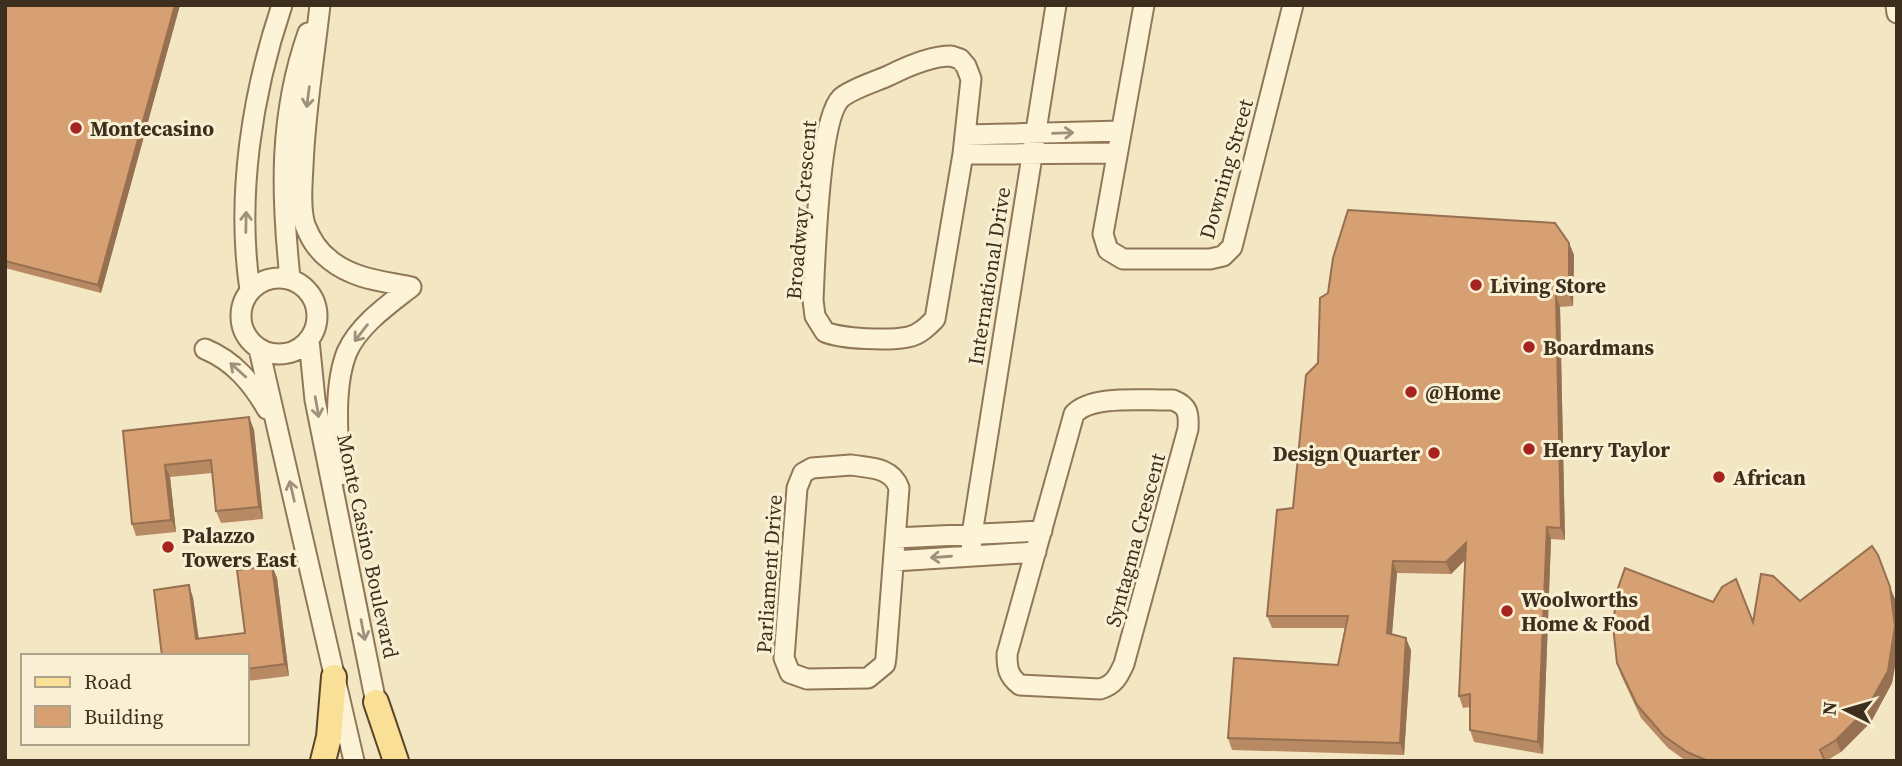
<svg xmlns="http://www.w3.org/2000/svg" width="1902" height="766" font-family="'Source Serif 4',serif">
  <rect width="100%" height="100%" fill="#f3e6c2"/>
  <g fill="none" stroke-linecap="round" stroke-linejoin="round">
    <defs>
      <path id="minor" d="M 320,5 C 314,59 305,112 303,166 C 302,185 300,208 305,225 C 310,238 319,252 330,260 C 353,279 383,281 411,287
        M 1144,5 L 1103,234 L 1108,250 L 1123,259 L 1210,259 L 1223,256 L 1232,247 L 1293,5
        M 1896,5 L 1897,13
        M 951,56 L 960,59 L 966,66 L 971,79 L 963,154 L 935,319 C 927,327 919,335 908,337 C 889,341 842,339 825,332 L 815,316 L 813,300 C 815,263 818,120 841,98 C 853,88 875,82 890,75 C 908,66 931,56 951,56 Z
        M 965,135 L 1121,131
        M 963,154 L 1117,153
        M241 316a38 38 0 1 1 76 0a38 38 0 1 1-76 0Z
        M 290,278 C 281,193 279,115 308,33
        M 250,290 C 236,196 252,94 282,5
        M 309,340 L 315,400 L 378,713
        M 205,349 C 234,361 252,383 267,409
        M 259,349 L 354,761
        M 1173,400 C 1188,406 1189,413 1188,429 L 1124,664 C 1118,677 1114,685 1100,689 L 1020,685 C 1008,676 1007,668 1007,654 L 1074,414 C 1092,394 1146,401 1173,400 Z
        M 851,465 C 870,468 892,467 899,488 L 886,657 L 885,664 L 868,678 L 807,679 L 790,673 L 784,658 L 797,488 L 803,473 L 812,468 Z
        M 340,475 C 338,439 333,386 347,352 C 359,325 388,305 411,287
        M 895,538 L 1042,531
        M 971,555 L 972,534 L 1056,5
        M 894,561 L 1036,552"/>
      <path id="major" d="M 376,702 L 396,761
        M 323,761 L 329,737 L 334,677"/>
    </defs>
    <!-- minor casing -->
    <use href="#minor" stroke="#907757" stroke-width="23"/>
    <!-- major casing -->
    <use href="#major" stroke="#5d442b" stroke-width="28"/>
    <!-- minor -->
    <use href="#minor" stroke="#fdf3d7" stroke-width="19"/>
    <!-- major -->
    <use href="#major" stroke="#fadf96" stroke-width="24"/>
  </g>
  <!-- wall -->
  <path fill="#b88a63" d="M 5,5 L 180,5 L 101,293 L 5,268 Z
    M 1569,243 L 1574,255 L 1573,306 L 1560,307 L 1565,540 L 1551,539 L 1543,754 L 1474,742 L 1470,730 L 1470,707 L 1463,708 L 1459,696 L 1465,560 L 1451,574 L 1397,573 L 1392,634 L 1411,650 L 1404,755 L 1232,750 L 1228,738 L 1338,665 L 1345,628 L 1272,628 L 1267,616 L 1293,508 L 1318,363 L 1328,293 Z
    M 249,417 L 254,430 L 263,519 L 221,523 L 216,511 L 212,473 L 170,477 L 176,532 L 136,536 L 132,524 L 123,431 Z
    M 272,566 L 277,578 L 289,676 L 247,681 L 247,656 L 162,656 L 189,585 L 193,598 L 199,639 L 245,633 Z
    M 1895,599 L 1897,616 L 1897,655 L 1892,683 L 1871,722 L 1841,752 L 1826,761 L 1686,761 L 1668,748 L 1641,718 L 1621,675 L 1617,663 L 1753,622 L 1800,601 Z"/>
  <!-- shaded-wall -->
  <path fill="#967050" d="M 175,5 L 180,5 L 101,293 L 98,285 Z
    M 1569,243 L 1574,255 L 1573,306 L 1569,294 Z
    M 1556,295 L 1560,307 L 1565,540 L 1561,528 Z
    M 249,417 L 254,430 L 263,519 L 259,507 Z
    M 165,465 L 170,477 L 176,532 L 171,520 Z
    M 1547,527 L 1551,539 L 1543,754 L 1538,742 Z
    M 1466,543 L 1470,555 L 1451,574 L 1446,562 Z
    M 1393,561 L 1397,573 L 1391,645 L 1387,633 Z
    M 272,566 L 277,578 L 289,676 L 285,664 Z
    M 189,585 L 193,598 L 200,651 L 196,639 Z
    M 1890,587 L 1895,599 L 1897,616 L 1897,655 L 1892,683 L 1871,722 L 1841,752 L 1836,740 Z
    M 1406,638 L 1411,650 L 1404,755 L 1400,743 Z"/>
  <!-- building -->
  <path fill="#d6a073" stroke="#967050" stroke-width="2" d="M 5,5 L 175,5 L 98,285 L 5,261 Z
    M 1348,210 L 1555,223 L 1569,243 L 1569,294 L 1556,295 L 1561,528 L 1547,527 L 1538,742 L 1470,730 L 1470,694 L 1459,696 L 1466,543 L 1446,562 L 1393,561 L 1387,633 L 1406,638 L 1400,743 L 1228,738 L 1234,658 L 1338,665 L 1348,616 L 1267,616 L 1277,510 L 1293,508 L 1306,375 L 1318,363 L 1320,298 L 1328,293 L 1333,258 Z
    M 249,417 L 259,507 L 216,511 L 211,460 L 165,465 L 171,520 L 132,524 L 123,431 Z
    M 1872,546 L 1878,555 L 1890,587 L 1895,626 L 1888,671 L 1866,710 L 1836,740 L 1820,750 L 1825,761 L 1708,761 L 1687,752 L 1664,736 L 1637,705 L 1617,663 L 1613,626 L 1617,591 L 1625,568 L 1713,602 L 1722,587 L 1736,579 L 1753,622 L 1761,574 L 1773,576 L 1800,601 Z
    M 272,566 L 285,664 L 247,669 L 247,656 L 162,656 L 154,590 L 189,585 L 196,639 L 245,633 L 237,570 Z"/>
  <!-- one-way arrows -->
  <defs><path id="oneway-shaft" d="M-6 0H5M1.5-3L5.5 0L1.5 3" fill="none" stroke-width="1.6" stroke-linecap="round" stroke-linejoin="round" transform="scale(1.75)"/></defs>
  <g stroke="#9e907a">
    <use href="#oneway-shaft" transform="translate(308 97) rotate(97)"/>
    <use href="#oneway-shaft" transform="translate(1063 133) rotate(-2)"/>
    <use href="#oneway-shaft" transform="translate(246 222) rotate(-89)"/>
    <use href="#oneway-shaft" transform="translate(361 333) rotate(128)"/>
    <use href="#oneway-shaft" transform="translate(238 370) rotate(-138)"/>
    <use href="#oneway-shaft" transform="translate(317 407) rotate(80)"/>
    <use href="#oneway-shaft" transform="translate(292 491) rotate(-103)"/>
    <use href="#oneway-shaft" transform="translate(941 557) rotate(176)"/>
    <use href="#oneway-shaft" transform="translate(363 630) rotate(79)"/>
  </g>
  <!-- markers -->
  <g fill="#a6231f" stroke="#f9f0d3" stroke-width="2.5">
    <circle cx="76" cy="128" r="7"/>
    <circle cx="1476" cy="285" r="7"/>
    <circle cx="1529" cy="347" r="7"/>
    <circle cx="1411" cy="392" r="7"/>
    <circle cx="1529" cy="449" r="7"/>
    <circle cx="1434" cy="453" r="7"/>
    <circle cx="1719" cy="477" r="7"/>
    <circle cx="168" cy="547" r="7"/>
    <circle cx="1507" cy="611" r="7"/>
  </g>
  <g text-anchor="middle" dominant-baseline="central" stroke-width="6" stroke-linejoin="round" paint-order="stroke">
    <!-- poi labels -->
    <g font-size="21" font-weight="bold" fill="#3e2e1d" stroke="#f9f0d3" text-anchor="start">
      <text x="90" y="128">Montecasino</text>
      <text x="1490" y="285">Living Store</text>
      <text x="1543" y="347">Boardmans</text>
      <text x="1425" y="392">@Home</text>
      <text x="1543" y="449">Henry Taylor</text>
      <text x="1420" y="453" text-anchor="end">Design Quarter</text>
      <text x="1733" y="477">African</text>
      <text x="182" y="535">Palazzo<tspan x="182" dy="24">Towers East</tspan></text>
      <text x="1521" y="599">Woolworths<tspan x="1521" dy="24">Home &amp; Food</tspan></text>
    </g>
    <!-- street labels -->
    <g font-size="21" fill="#3e2e1d" stroke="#f9f0d3">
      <text transform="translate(1226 169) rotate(-74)">Downing Street</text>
      <text transform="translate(801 210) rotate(-85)">Broadway Crescent</text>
      <text transform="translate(989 276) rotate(-81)">International Drive</text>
      <text transform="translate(1135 540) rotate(-75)">Syntagma Crescent</text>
      <text transform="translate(368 546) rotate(78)">Monte Casino Boulevard</text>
      <text transform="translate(769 574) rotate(-86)">Parliament Drive</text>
    </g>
  </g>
  <!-- border -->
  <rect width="1902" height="766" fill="none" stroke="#3e2e1d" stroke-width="14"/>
  <!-- legend -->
  <rect x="21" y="654" width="228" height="91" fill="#f9f0d3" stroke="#aea28a" stroke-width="2"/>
  <rect x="35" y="677" width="35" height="10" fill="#fadf96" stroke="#aea28a" stroke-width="2"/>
  <text x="84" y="689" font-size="21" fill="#3e2e1d">Road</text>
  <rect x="35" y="706" width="35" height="21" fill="#d6a073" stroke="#aea28a" stroke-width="2"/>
  <text x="84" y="724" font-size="21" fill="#3e2e1d">Building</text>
  <!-- north arrow -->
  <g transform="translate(1846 710) rotate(275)" stroke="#f9f0d3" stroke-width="5" paint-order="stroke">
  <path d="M0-5L12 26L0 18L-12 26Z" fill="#3e2e1d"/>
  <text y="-10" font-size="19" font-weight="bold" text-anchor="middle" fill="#3e2e1d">N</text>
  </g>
</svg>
